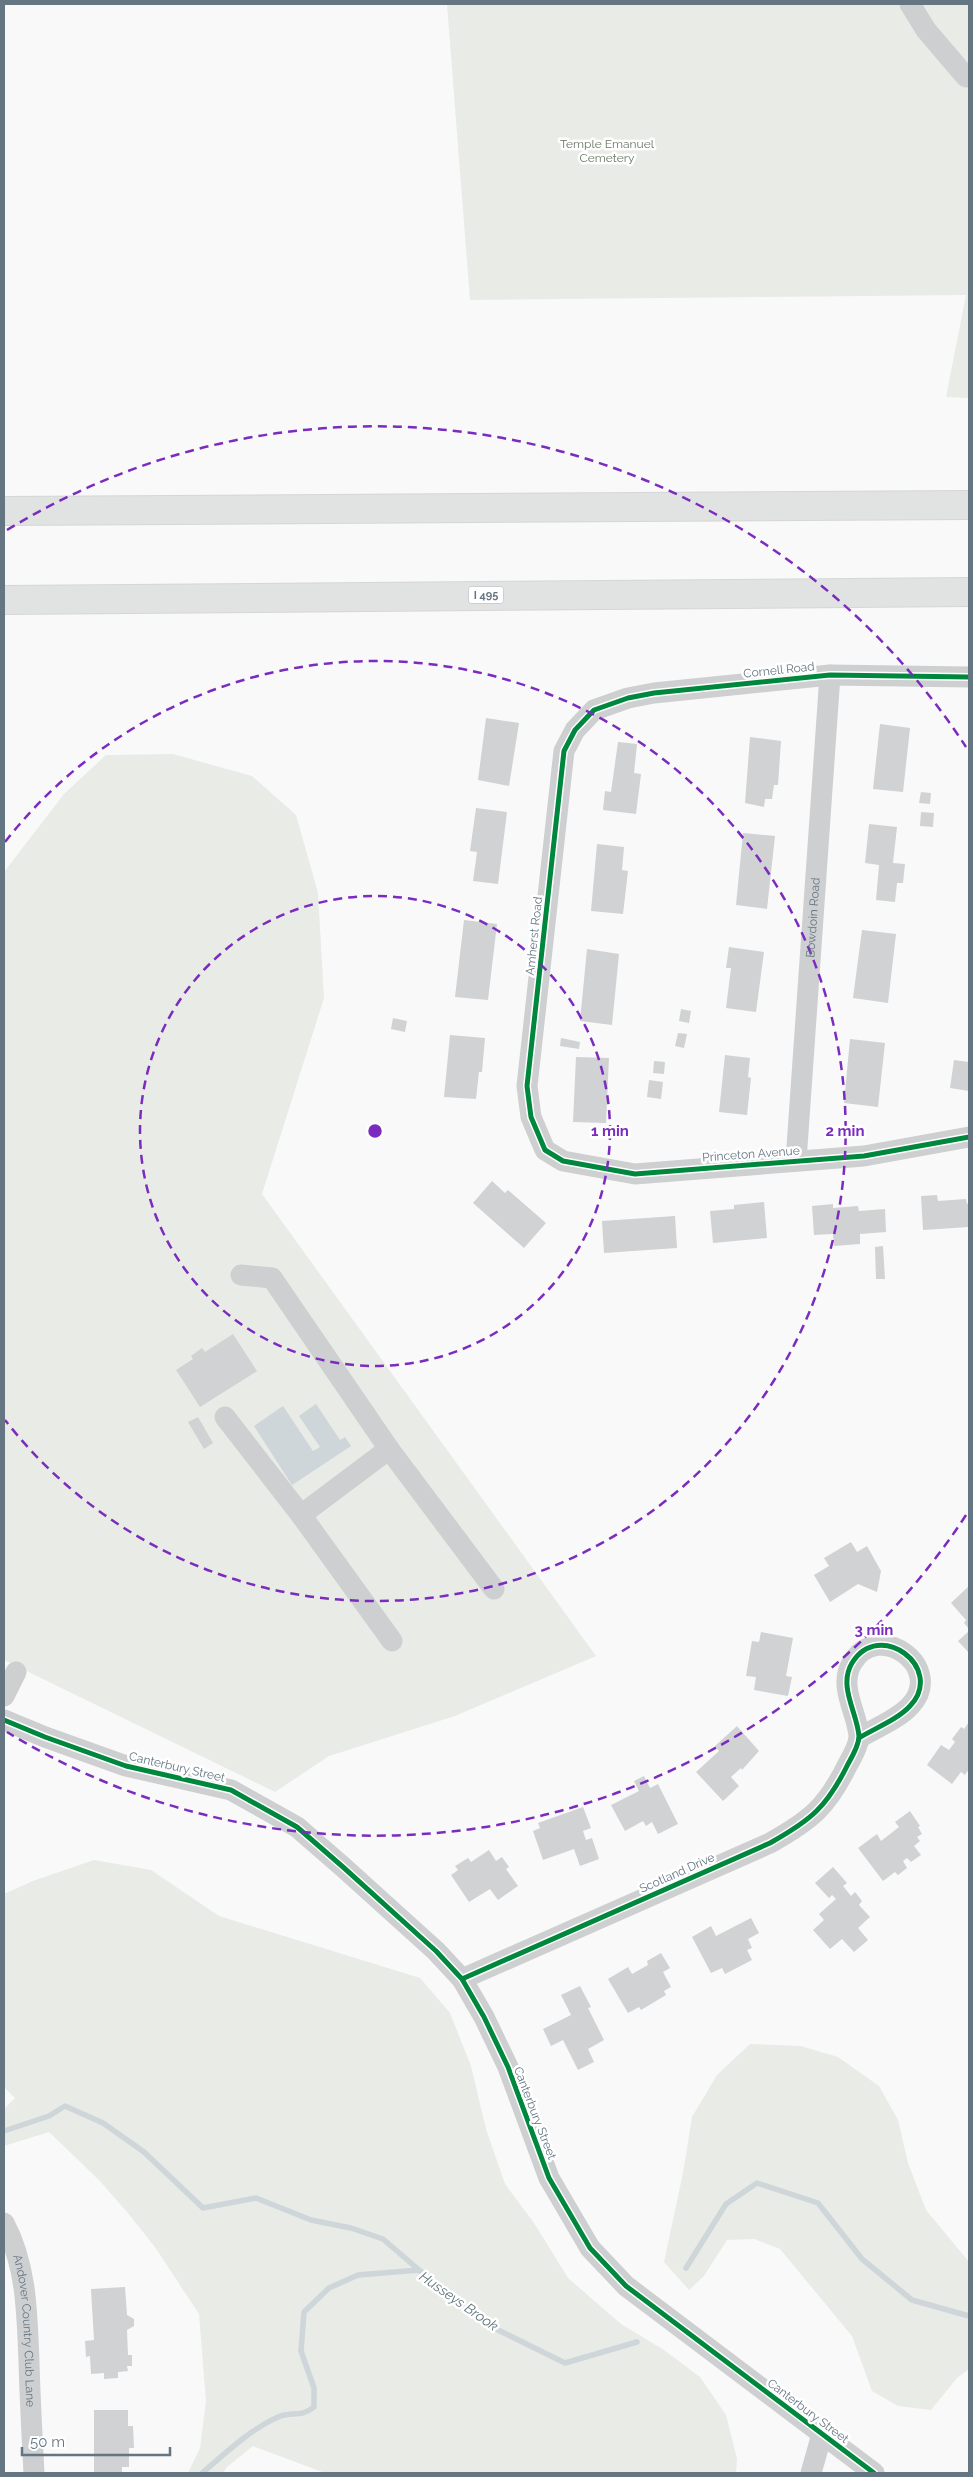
<svg xmlns="http://www.w3.org/2000/svg" width="973" height="2477" font-family="Raleway,sans-serif">
  <rect width="100%" height="100%" fill="#f9f9f9"/>
  <!-- green -->
  <path fill="#e8ebe6" d="M 447,4 L 969,4 L 969,398 L 946,397 L 966,295 L 470,300 Z
    M 173,754 L 252,776 L 296,815 L 318,893 L 324,998 L 262,1194 L 596,1656 L 455,1716 L 329,1756 L 275,1792 L 4,1660 L 4,872 L 64,794 L 106,755 Z
    M 94,1860 L 151,1870 L 219,1916 L 420,1978 L 450,2013 L 471,2066 L 486,2129 L 505,2184 L 534,2223 L 568,2278 L 621,2324 L 664,2350 L 700,2377 L 726,2415 L 737,2459 L 736,2473 L 325,2473 L 253,2446 L 227,2467 L 223,2473 L 188,2473 L 200,2448 L 206,2401 L 199,2314 L 155,2247 L 127,2212 L 99,2180 L 49,2132 L 4,2146 L 4,2109 L 15,2098 L 4,2087 L 4,1894 L 33,1881 Z
    M 750,2044 L 801,2046 L 838,2057 L 879,2086 L 898,2120 L 908,2163 L 926,2210 L 969,2262 L 969,2369 L 957,2378 L 931,2410 L 898,2406 L 872,2391 L 852,2336 L 780,2249 L 754,2239 L 727,2240 L 704,2276 L 689,2290 L 664,2262 L 683,2173 L 692,2117 L 717,2075 Z"/>
  <!-- water -->
  <path fill="#ced6d9" d="M 316,1404 L 340,1440 L 345,1437 L 351,1446 L 292,1485 L 254,1426 L 283,1406 L 313,1451 L 320,1447 L 299,1416 Z"/>
  <g fill="none" stroke-linecap="round" stroke-linejoin="round">
    <!-- stream -->
    <path stroke="#ced6d9" stroke-width="5.5" d="M 4,2131 L 49,2116 L 65,2106 L 103,2123 L 144,2152 L 203,2208 L 256,2198 L 311,2220 L 351,2228 L 383,2239 L 419,2270
      M 686,2268 L 726,2204 L 757,2183 L 818,2203 L 862,2259 L 912,2300 L 969,2316
      M 202,2473 C 226,2453 249,2430 278,2417 C 291,2411 301,2418 314,2407 L 314,2388 L 301,2351 L 304,2312 L 329,2288 L 358,2275 L 419,2270 L 494,2328 L 565,2363 L 637,2342"/>
  </g>
  <!-- building -->
  <path fill="#d0d2d3" d="M 486,718 L 519,723 L 509,786 L 478,780 Z
    M 880,724 L 910,728 L 903,792 L 873,789 Z
    M 750,737 L 781,741 L 778,785 L 774,785 L 772,799 L 765,799 L 764,807 L 745,803 Z
    M 618,742 L 637,744 L 634,773 L 641,774 L 636,814 L 603,810 L 605,791 L 611,792 Z
    M 921,792 L 931,793 L 930,804 L 919,803 Z
    M 476,808 L 507,812 L 498,884 L 473,881 L 477,852 L 470,851 Z
    M 921,812 L 934,813 L 933,827 L 920,826 Z
    M 869,824 L 897,827 L 893,863 L 905,864 L 903,883 L 897,883 L 895,902 L 876,900 L 879,865 L 865,863 Z
    M 743,833 L 775,836 L 767,909 L 736,905 Z
    M 597,844 L 624,847 L 622,870 L 628,871 L 623,914 L 591,911 Z
    M 464,920 L 497,924 L 488,1000 L 455,997 Z
    M 862,930 L 896,934 L 888,1003 L 853,998 Z
    M 729,947 L 764,952 L 756,1012 L 726,1008 L 731,968 L 726,968 Z
    M 587,949 L 619,954 L 612,1025 L 580,1021 Z
    M 681,1009 L 691,1011 L 689,1023 L 679,1021 Z
    M 393,1018 L 407,1021 L 405,1032 L 391,1029 Z
    M 678,1033 L 687,1034 L 684,1048 L 675,1046 Z
    M 450,1035 L 485,1038 L 482,1072 L 479,1072 L 476,1099 L 444,1097 Z
    M 561,1038 L 580,1042 L 579,1049 L 560,1046 Z
    M 850,1039 L 885,1043 L 878,1107 L 844,1103 Z
    M 725,1055 L 750,1058 L 748,1077 L 751,1078 L 747,1115 L 719,1112 Z
    M 576,1057 L 609,1058 L 606,1123 L 573,1122 Z
    M 954,1060 L 969,1062 L 969,1091 L 950,1088 Z
    M 654,1061 L 665,1062 L 664,1074 L 653,1073 Z
    M 649,1080 L 663,1082 L 661,1099 L 647,1097 Z
    M 492,1181 L 505,1193 L 508,1190 L 546,1223 L 524,1248 L 473,1203 Z
    M 937,1195 L 938,1201 L 966,1199 L 967,1204 L 969,1203 L 969,1227 L 923,1230 L 921,1196 Z
    M 764,1202 L 767,1238 L 713,1243 L 710,1211 L 734,1209 L 734,1205 Z
    M 833,1204 L 833,1208 L 858,1206 L 859,1211 L 885,1209 L 886,1232 L 860,1234 L 860,1244 L 834,1246 L 833,1234 L 814,1235 L 812,1206 Z
    M 675,1216 L 677,1248 L 604,1253 L 602,1221 Z
    M 883,1246 L 885,1279 L 876,1279 L 875,1247 Z
    M 233,1334 L 257,1371 L 200,1407 L 176,1370 L 193,1359 L 191,1356 L 202,1348 L 205,1352 Z
    M 198,1417 L 213,1443 L 204,1449 L 188,1422 Z
    M 851,1542 L 857,1552 L 867,1546 L 881,1571 L 877,1592 L 858,1584 L 830,1602 L 814,1575 L 829,1566 L 824,1558 Z
    M 969,1586 L 969,1629 L 964,1623 L 966,1620 L 951,1603 Z
    M 969,1631 L 969,1653 L 958,1641 Z
    M 761,1632 L 793,1638 L 786,1676 L 792,1677 L 788,1696 L 754,1690 L 756,1677 L 746,1676 L 752,1641 L 759,1642 Z
    M 969,1722 L 969,1769 L 965,1775 L 961,1772 L 952,1784 L 927,1765 L 941,1745 L 949,1750 L 955,1742 L 952,1739 L 961,1727 L 964,1729 Z
    M 737,1726 L 759,1751 L 742,1770 L 741,1768 L 731,1777 L 739,1786 L 723,1801 L 696,1772 L 719,1751 L 715,1746 Z
    M 644,1776 L 650,1788 L 658,1784 L 678,1824 L 658,1834 L 652,1822 L 646,1826 L 643,1821 L 625,1831 L 611,1805 L 639,1791 L 634,1781 Z
    M 583,1807 L 591,1828 L 583,1831 L 586,1840 L 592,1838 L 599,1859 L 580,1866 L 574,1849 L 543,1860 L 533,1831 L 540,1828 L 538,1823 Z
    M 910,1811 L 920,1826 L 918,1827 L 922,1834 L 917,1837 L 920,1841 L 914,1846 L 921,1855 L 911,1862 L 907,1858 L 903,1861 L 907,1868 L 898,1875 L 895,1872 L 883,1881 L 858,1848 L 877,1834 L 881,1841 L 899,1827 L 895,1822 Z
    M 489,1850 L 496,1861 L 502,1857 L 509,1867 L 506,1869 L 518,1886 L 498,1900 L 490,1889 L 469,1902 L 451,1875 L 458,1870 L 455,1866 L 468,1858 L 471,1862 Z
    M 833,1867 L 847,1883 L 843,1886 L 851,1896 L 855,1892 L 862,1901 L 859,1905 L 870,1917 L 858,1928 L 868,1940 L 854,1952 L 842,1939 L 830,1949 L 813,1930 L 824,1920 L 819,1914 L 836,1899 L 832,1895 L 829,1898 L 815,1883 Z
    M 751,1918 L 759,1933 L 748,1939 L 752,1948 L 747,1950 L 752,1960 L 725,1974 L 722,1968 L 711,1973 L 692,1937 L 711,1926 L 716,1936 Z
    M 661,1953 L 670,1968 L 663,1972 L 671,1987 L 664,1991 L 666,1995 L 641,2010 L 639,2007 L 628,2013 L 608,1979 L 628,1967 L 632,1974 L 648,1965 L 647,1961 Z
    M 580,1986 L 591,2007 L 588,2008 L 604,2040 L 588,2049 L 594,2062 L 578,2070 L 563,2040 L 551,2046 L 543,2029 L 571,2015 L 561,1995 Z
    M 125,2287 L 127,2315 L 134,2319 L 134,2326 L 127,2330 L 128,2355 L 132,2355 L 132,2366 L 127,2366 L 128,2371 L 118,2372 L 118,2378 L 104,2379 L 104,2373 L 91,2374 L 90,2356 L 86,2357 L 85,2341 L 94,2340 L 91,2289 Z
    M 94,2410 L 128,2410 L 128,2426 L 133,2426 L 134,2448 L 129,2448 L 129,2467 L 122,2467 L 122,2473 L 94,2473 Z"/>
  <g fill="none" stroke-linecap="round" stroke-linejoin="round">
    <defs>
      <path id="highway" d="M 4,511 L 969,505
        M 4,600 L 969,592"/>
    </defs>
    <!-- highway casing -->
    <use href="#highway" stroke="#d5d6d6" stroke-width="30"/>
    <!-- minor -->
    <g stroke="#cecfd0" stroke-width="21">
      <path d="M 910,4 L 926,30 L 966,77"/>
      <path d="M 969,677 L 830,675 L 654,693 L 628,698 L 594,710 L 575,730 L 564,751 L 527,1086 L 531,1117 L 545,1150 L 563,1161 L 635,1174 L 864,1156 L 969,1137"/>
      <path id="s1" d="M 796,1161 L 830,675"/>
      <path d="M 225,1417 L 301,1515 L 389,1449 L 272,1278 L 241,1275"/>
      <path d="M 389,1449 L 494,1589"/>
      <path d="M 301,1515 L 392,1641"/>
      <path d="M 4,1696 L 16,1672"/>
      <path d="M 4,1720 L 45,1737 L 126,1766 L 231,1790 L 297,1827 L 343,1867 L 436,1951 L 462,1979 L 484,2017 L 508,2067 L 549,2178 L 590,2248 L 626,2286 L 874,2473"/>
      <path d="M 462,1979 L 770,1843 C 811,1820 827,1807 848,1764 C 852,1757 859,1745 859,1736 C 857,1712 838,1686 852,1663 C 879,1618 946,1668 910,1706 C 897,1720 875,1728 859,1738"/>
      <path id="s2" d="M 4,2223 C 27,2266 27,2314 29,2362 C 30,2399 32,2436 34,2473"/>
      <path d="M 811,2473 L 822,2434"/>
    </g>
    <!-- highway -->
    <use href="#highway" stroke="#e1e2e2" stroke-width="28"/>
    <defs>
      <path id="cycleway" d="M 969,677 L 830,675 L 654,693 L 628,698 L 594,710 L 575,730 L 564,751 L 527,1086 L 531,1117 L 545,1150 L 563,1161 L 635,1174 L 864,1156 L 969,1137
        M 4,1720 L 45,1737 L 126,1766 L 231,1790 L 297,1827 L 343,1867 L 436,1951 L 462,1979 L 484,2017 L 508,2067 L 549,2178 L 590,2248 L 626,2286 L 874,2473
        M 462,1979 L 770,1843 C 811,1820 827,1807 848,1764 C 852,1757 859,1745 859,1736 C 857,1712 838,1686 852,1663 C 879,1618 946,1668 910,1706 C 897,1720 875,1728 859,1738"/>
    </defs>
    <!-- cycleway casing -->
    <use href="#cycleway" stroke="#fff" stroke-width="8"/>
    <!-- cycleway -->
    <use href="#cycleway" stroke="#00873e" stroke-width="5"/>
  </g>
  <!-- distance rings -->
  <g fill="none" stroke="#7b2cbf" stroke-width="2.5" stroke-dasharray="9 6">
    <circle cx="375" cy="1131" r="235"/>
    <path d="M5 842A470 470 0 1 1 5 1420"/>
    <path d="M966 1515A705 705 0 0 1 7 1732M7 530A705 705 0 0 1 966 747"/>
  </g>
  <g text-anchor="middle" dominant-baseline="central" stroke-width="5" stroke-linejoin="round" paint-order="stroke">
    <!-- shield labels -->
    <rect fill="#fff" stroke="#939fa8" stroke-width="1" x="468.5" y="586.5" width="35" height="17" rx="4"/>
    <g font-size="11" font-weight="bold" fill="#657683">
      <text x="486" y="595">I 495</text>
    </g>
    <!-- park labels -->
    <g font-size="12" fill="#687a64" stroke="#fff">
      <text x="607" y="144">Temple Emanuel<tspan x="607" dy="14">Cemetery</tspan></text>
    </g>
    <!-- street labels -->
    <g font-size="12" fill="#657683" stroke="#fff">
      <text transform="translate(779 670) rotate(-6)">Cornell Road</text>
      <text stroke="none"><textPath href="#s1" startOffset="244">Bowdoin Road</textPath></text>
      <text transform="translate(534 936) rotate(-84)">Amherst Road</text>
      <text transform="translate(751 1154) rotate(-4)">Princeton Avenue</text>
      <text transform="translate(177 1767) rotate(13)">Canterbury Street</text>
      <text transform="translate(677 1873) rotate(-24)">Scotland Drive</text>
      <text transform="translate(535 2113) rotate(69)">Canterbury Street</text>
      <text stroke="none"><textPath href="#s2" startOffset="111">Andover Country Club Lane</textPath></text>
      <text transform="translate(808 2411) rotate(37)">Canterbury Street</text>
    </g>
    <!-- water labels -->
    <g font-size="14" font-style="italic" fill="#60757c" stroke="#fff">
      <text transform="translate(459 2301) rotate(35)">Husseys Brook</text>
    </g>
  </g>
  <circle cx="375" cy="1131" r="8" fill="#7b2cbf" stroke="#fff" stroke-width="2.5"/>
  <g font-size="15" text-anchor="middle" font-weight="bold" fill="#7b2cbf" stroke="#fff" stroke-width="5" stroke-linejoin="round" paint-order="stroke">
    <text x="610" y="1136">1 min</text>
    <text x="845" y="1136">2 min</text>
    <text x="874" y="1635">3 min</text>
  </g>
  <!-- border -->
  <rect width="973" height="2477" fill="none" stroke="#657683" stroke-width="10"/>
  <!-- scale -->
  <path d="M22 2447v8h148v-8" fill="none" stroke="#657683" stroke-width="2.5"/>
  <text x="30" y="2447" font-size="15" fill="#657683" stroke="#ffffff" stroke-width="4" paint-order="stroke">50 m</text>
</svg>
